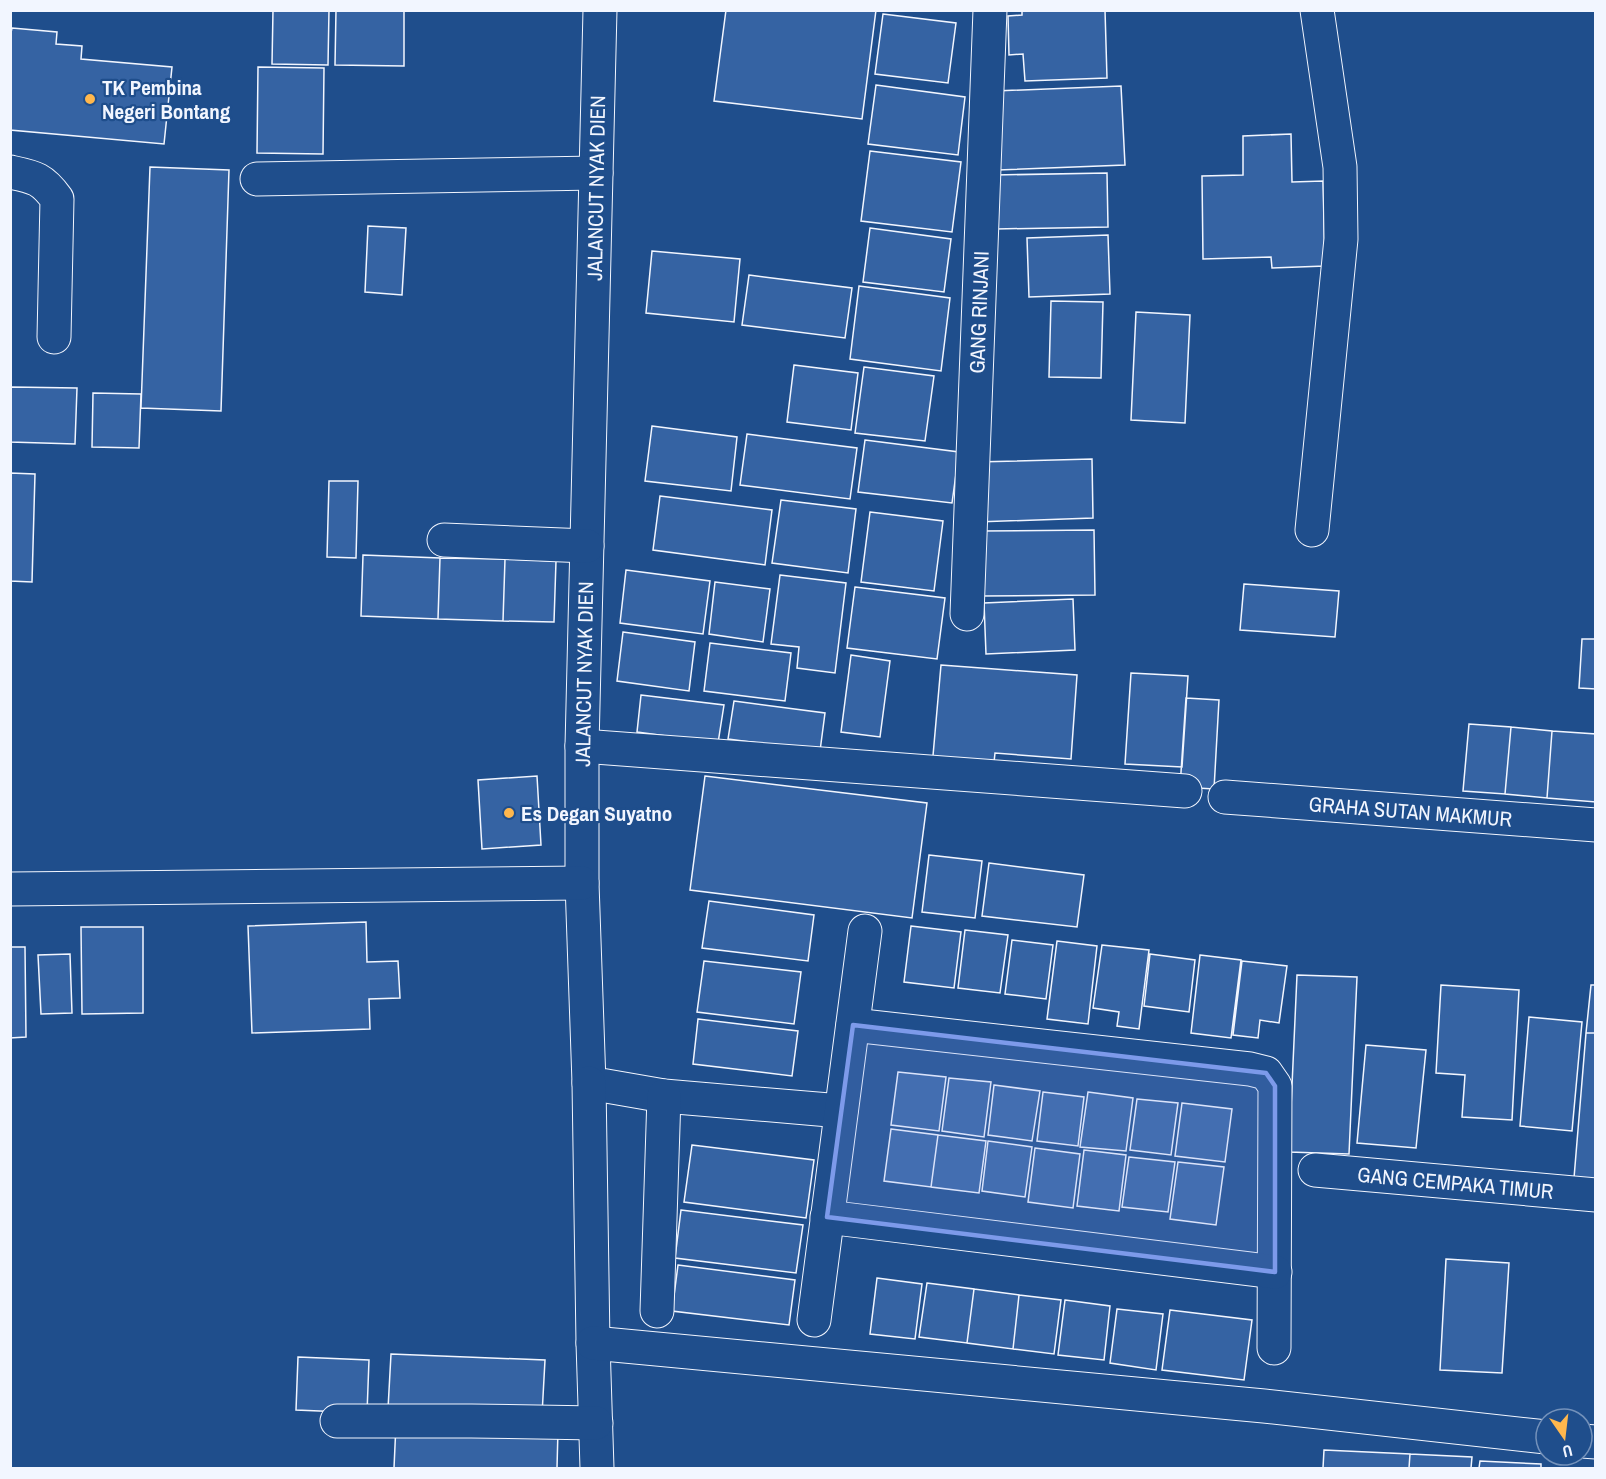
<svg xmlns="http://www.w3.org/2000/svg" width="1606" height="1479" font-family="'Archivo Narrow',sans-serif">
  <rect width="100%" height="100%" fill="#1f4e8c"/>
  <!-- building -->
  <path fill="#3563a3" stroke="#f2f6ff" stroke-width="1.5" d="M 273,10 L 329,10 L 328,65 L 272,64 Z
    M 336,10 L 404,10 L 404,66 L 335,65 Z
    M 726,10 L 876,10 L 862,119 L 714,101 Z
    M 1022,10 L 1105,10 L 1107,78 L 1025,81 L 1023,54 L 1009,55 L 1008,16 L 1022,15 Z
    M 883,14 L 956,23 L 948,83 L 875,74 Z
    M 12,28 L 57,32 L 56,44 L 82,46 L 81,59 L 172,67 L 164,144 L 10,130 L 10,37 Z
    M 258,67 L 324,68 L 323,154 L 257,153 Z
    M 876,85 L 965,97 L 958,155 L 868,144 Z
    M 1121,86 L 1125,165 L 998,170 L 995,91 Z
    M 1291,134 L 1292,182 L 1323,181 L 1325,266 L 1272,268 L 1271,257 L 1203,259 L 1202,176 L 1243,175 L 1243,136 Z
    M 870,151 L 961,162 L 952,232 L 861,221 Z
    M 150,167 L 229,170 L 221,411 L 141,408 Z
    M 1107,173 L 1108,227 L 996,229 L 995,175 Z
    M 368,226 L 406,228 L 402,295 L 365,292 Z
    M 870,228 L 951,239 L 944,292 L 863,282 Z
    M 1108,235 L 1110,294 L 1029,297 L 1027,238 Z
    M 652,251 L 740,259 L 734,322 L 646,313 Z
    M 749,275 L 852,288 L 845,338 L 742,325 Z
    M 859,286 L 950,298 L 941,371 L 850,359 Z
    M 1051,301 L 1103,302 L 1101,378 L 1049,377 Z
    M 1136,312 L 1190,315 L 1185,423 L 1131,420 Z
    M 794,365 L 858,373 L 851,430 L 787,422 Z
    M 864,367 L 934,376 L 925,441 L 855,433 Z
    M 11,387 L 77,388 L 75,444 L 10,442 Z
    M 93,393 L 141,394 L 139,448 L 92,447 Z
    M 652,426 L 737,437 L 731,491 L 645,481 Z
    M 747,434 L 857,448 L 850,499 L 740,485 Z
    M 865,440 L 959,452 L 952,503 L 858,492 Z
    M 1092,459 L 1093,518 L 976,522 L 975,462 Z
    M 10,473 L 35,474 L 32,582 L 10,581 Z
    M 329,481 L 358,481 L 356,558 L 327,557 Z
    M 660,496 L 772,510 L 765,565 L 653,550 Z
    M 781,500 L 856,509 L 848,573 L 772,563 Z
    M 870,512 L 943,521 L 934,591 L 861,582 Z
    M 1094,530 L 1095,595 L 981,596 L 981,531 Z
    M 363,555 L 440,558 L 438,619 L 361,616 Z
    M 440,558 L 505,559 L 503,621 L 438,619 Z
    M 505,559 L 556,561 L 554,622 L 503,621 Z
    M 626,570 L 710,581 L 703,634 L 620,623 Z
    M 780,575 L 846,583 L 835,673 L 797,668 L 799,647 L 771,644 Z
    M 715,582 L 770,589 L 763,642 L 709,634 Z
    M 1244,584 L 1339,591 L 1335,637 L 1240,630 Z
    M 855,587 L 945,598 L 937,659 L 847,648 Z
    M 1073,599 L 1075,650 L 986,654 L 984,603 Z
    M 623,632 L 695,642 L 689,691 L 617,681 Z
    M 1582,639 L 1596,639 L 1596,689 L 1579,688 Z
    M 710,643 L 791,653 L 785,701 L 704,691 Z
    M 851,655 L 890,661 L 880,737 L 841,732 Z
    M 941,665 L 1077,675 L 1071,759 L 995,753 L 993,772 L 932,767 Z
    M 1131,673 L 1188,676 L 1182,767 L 1125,764 Z
    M 641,695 L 724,705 L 718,743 L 637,732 Z
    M 1186,698 L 1219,700 L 1214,789 L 1180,787 Z
    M 734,701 L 825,713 L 820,751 L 728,739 Z
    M 1469,724 L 1511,727 L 1505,794 L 1463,791 Z
    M 1511,727 L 1552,731 L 1547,798 L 1505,794 Z
    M 1552,731 L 1596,734 L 1596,802 L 1547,798 Z
    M 537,776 L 541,845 L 482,849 L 478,780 Z
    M 705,776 L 927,803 L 912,918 L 690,890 Z
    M 929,855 L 982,861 L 975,918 L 922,912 Z
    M 989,863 L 1084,875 L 1077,927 L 982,916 Z
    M 709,901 L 814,915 L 808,961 L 702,948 Z
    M 366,922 L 367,962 L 398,961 L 400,998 L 369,999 L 370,1029 L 252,1033 L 248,926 Z
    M 911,926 L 961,932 L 954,988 L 904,982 Z
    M 81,927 L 143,927 L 143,1013 L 82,1014 Z
    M 965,930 L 1008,935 L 1000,993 L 958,988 Z
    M 1012,940 L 1053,945 L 1046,999 L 1005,994 Z
    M 1057,941 L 1097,946 L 1088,1024 L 1047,1019 Z
    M 1102,945 L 1149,950 L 1139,1029 L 1117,1026 L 1119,1012 L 1093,1008 Z
    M 10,947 L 25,947 L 26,1037 L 10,1038 Z
    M 70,954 L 72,1013 L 41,1014 L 38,955 Z
    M 1150,954 L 1195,960 L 1189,1012 L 1144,1006 Z
    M 1200,955 L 1241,960 L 1231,1038 L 1191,1033 Z
    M 704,961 L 801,972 L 794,1024 L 697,1012 Z
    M 1242,961 L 1287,966 L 1279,1023 L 1260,1020 L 1258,1038 L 1233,1035 Z
    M 1297,975 L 1357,977 L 1349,1154 L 1289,1152 Z
    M 1441,985 L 1519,990 L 1512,1120 L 1462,1117 L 1465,1075 L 1436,1073 Z
    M 1591,985 L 1596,985 L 1596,1033 L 1586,1033 Z
    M 1529,1017 L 1582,1022 L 1572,1131 L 1520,1126 Z
    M 698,1019 L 798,1031 L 792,1076 L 693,1064 Z
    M 1586,1033 L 1596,1033 L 1596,1180 L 1574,1178 Z
    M 1366,1045 L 1426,1050 L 1416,1148 L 1357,1143 Z
    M 898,1072 L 946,1077 L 939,1131 L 891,1125 Z
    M 949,1078 L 991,1082 L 984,1137 L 942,1131 Z
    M 994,1085 L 1040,1091 L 1032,1141 L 988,1135 Z
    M 1043,1092 L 1084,1097 L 1078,1146 L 1037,1141 Z
    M 1088,1092 L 1133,1098 L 1126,1151 L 1080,1147 Z
    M 1137,1099 L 1178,1103 L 1171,1155 L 1130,1150 Z
    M 1182,1103 L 1232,1109 L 1225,1162 L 1175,1156 Z
    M 891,1129 L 938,1135 L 931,1187 L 884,1181 Z
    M 938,1135 L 986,1141 L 979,1193 L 931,1187 Z
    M 988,1141 L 1032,1147 L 1025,1197 L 982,1191 Z
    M 692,1145 L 814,1160 L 806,1218 L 684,1202 Z
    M 1035,1148 L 1080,1154 L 1073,1208 L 1028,1202 Z
    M 1084,1150 L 1126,1155 L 1119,1211 L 1077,1206 Z
    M 1129,1157 L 1175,1162 L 1168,1212 L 1122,1207 Z
    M 1178,1162 L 1224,1167 L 1216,1225 L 1170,1219 Z
    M 681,1210 L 803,1225 L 796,1273 L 675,1258 Z
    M 1446,1259 L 1509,1263 L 1502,1373 L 1440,1370 Z
    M 678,1265 L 795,1280 L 789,1325 L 672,1311 Z
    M 877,1278 L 922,1284 L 915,1339 L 870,1334 Z
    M 927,1283 L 974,1289 L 967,1343 L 919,1337 Z
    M 974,1289 L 1019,1295 L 1013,1349 L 967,1343 Z
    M 1019,1295 L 1061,1300 L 1054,1354 L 1013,1349 Z
    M 1065,1300 L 1110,1306 L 1104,1360 L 1058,1355 Z
    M 1117,1309 L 1163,1314 L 1156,1370 L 1110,1363 Z
    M 1170,1310 L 1252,1320 L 1244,1380 L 1162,1370 Z
    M 391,1354 L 545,1360 L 542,1415 L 388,1409 Z
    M 298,1357 L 369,1360 L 367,1413 L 296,1410 Z
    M 396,1424 L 558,1430 L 557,1468 L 394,1468 Z
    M 1324,1450 L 1410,1454 L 1409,1468 L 1323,1468 Z
    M 1410,1454 L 1472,1457 L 1471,1468 L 1409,1468 Z
    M 1480,1461 L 1541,1464 L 1541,1468 L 1479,1468 Z"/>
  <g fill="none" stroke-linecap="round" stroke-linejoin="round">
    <defs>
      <g id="minor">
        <path d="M 600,10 L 582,746 L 582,883 L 589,1083 L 664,1096 L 841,1111"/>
        <path d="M 10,172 C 34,177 42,178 57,199 L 54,337"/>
        <path d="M 257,179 L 596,173"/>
        <path d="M 1312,530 L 1341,239 L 1340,167 L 1317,10"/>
        <path d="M 444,540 L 587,546"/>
        <path id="s1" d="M 967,614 L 990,10"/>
        <path d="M 582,746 L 1185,791"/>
        <path id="s2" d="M 1225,797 L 1596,825"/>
        <path d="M 10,889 L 582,883"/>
        <path d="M 853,1025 L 1250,1069 L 1266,1073 L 1275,1086 L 1274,1348"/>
        <path d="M 589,1083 L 593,1343 L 597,1468"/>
        <path id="s3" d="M 1315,1170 L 1596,1195"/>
        <path d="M 827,1217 L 1275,1272"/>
        <path d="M 657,1311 L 664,1096"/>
        <path d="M 814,1320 L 865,931"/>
        <path d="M 593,1343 L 1264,1406 L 1546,1437"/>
        <path d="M 337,1421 L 471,1421 L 596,1423"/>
        <path d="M 1582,1441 L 1596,1442"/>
      </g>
    </defs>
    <!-- minor casing -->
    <use href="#minor" stroke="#f2f6ff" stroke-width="35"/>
    <!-- minor -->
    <use href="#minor" stroke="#1f4e8c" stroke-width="33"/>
  </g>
  <!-- marked area -->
  <path fill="#7d9aea" fill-opacity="0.2" stroke="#7d9aea" stroke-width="4.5" stroke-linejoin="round" d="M 853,1025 L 1266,1073 L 1275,1086 L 1275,1272 L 827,1217 Z"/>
  <!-- markers -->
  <g fill="#ffb74d" stroke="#1f4e8c" stroke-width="2">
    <circle cx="90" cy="99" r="6"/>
    <circle cx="509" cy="813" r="6"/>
  </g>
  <g text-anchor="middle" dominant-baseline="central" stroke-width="4.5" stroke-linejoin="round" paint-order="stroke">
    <!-- poi labels -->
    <g font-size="21" font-weight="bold" fill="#f2f6ff" stroke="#1f4e8c" text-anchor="start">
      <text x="102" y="87">TK Pembina<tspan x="102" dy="24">Negeri Bontang</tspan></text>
      <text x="521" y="813">Es Degan Suyatno</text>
    </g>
    <!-- street labels -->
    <g font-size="21" fill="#f2f6ff" stroke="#1f4e8c">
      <text transform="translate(596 188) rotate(-89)">JALANCUT NYAK DIEN</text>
      <text stroke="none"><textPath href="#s1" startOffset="302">GANG RINJANI</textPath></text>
      <text transform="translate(584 674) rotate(-89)">JALANCUT NYAK DIEN</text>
      <text stroke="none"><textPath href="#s2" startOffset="186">GRAHA SUTAN MAKMUR</textPath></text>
      <text stroke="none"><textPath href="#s3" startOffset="141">GANG CEMPAKA TIMUR</textPath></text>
    </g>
  </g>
  <!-- border -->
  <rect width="1606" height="1479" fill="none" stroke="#f2f6ff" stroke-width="24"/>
  <!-- north arrow -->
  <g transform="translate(1564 1437) rotate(166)"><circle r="28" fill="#1f4e8c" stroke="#7391ba" stroke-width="1.5"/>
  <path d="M0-4.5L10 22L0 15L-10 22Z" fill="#ffb74d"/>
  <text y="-9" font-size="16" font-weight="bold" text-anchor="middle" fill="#f2f6ff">U</text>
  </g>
</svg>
